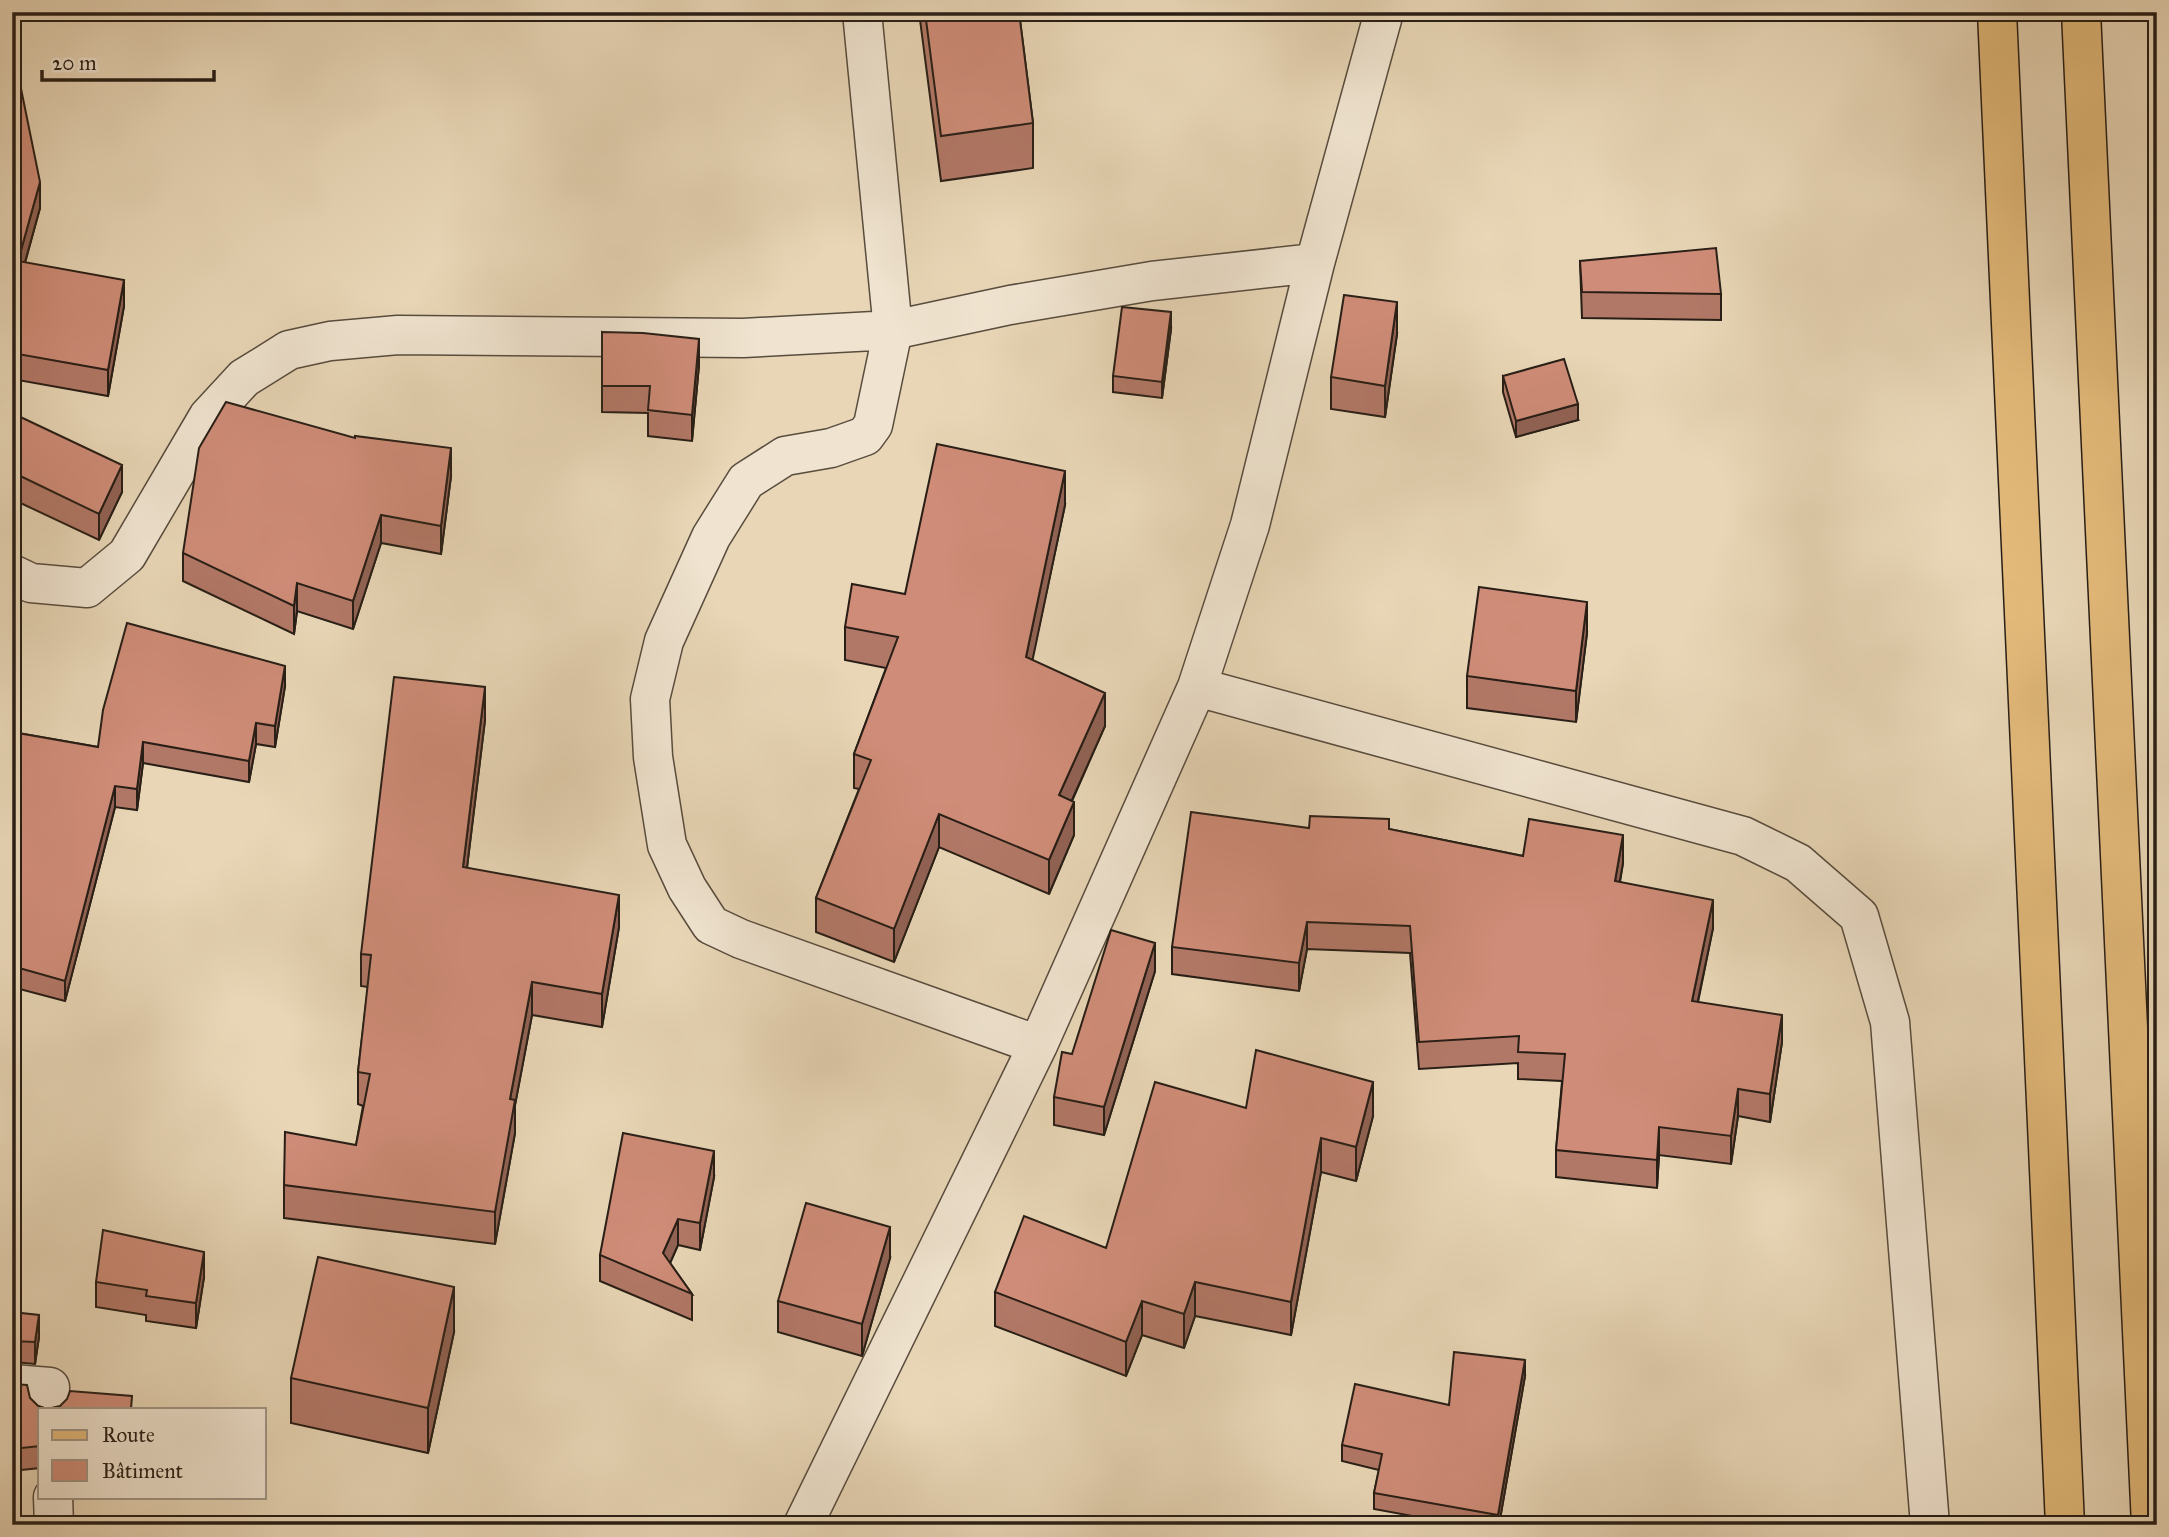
<svg xmlns="http://www.w3.org/2000/svg" width="2169" height="1537" font-family="'IM FELL Great Primer',serif">
  <rect width="100%" height="100%" fill="#e8d6b6"/>
  <filter id="stains"><feTurbulence type="fractalNoise" baseFrequency=".00286" numOctaves="4"/><feColorMatrix values="0 0 0 0 .2 0 0 0 0 .09 0 0 0 0 .02 0 0 0 .5 -.17"/></filter>
  <radialGradient id="worn" r=".72"><stop offset=".6" stop-color="#630" stop-opacity="0"/><stop offset="1" stop-color="#630" stop-opacity=".3"/></radialGradient>
  <g fill="none" stroke-linecap="round" stroke-linejoin="round">
    <defs>
      <path id="minor" d="M 862,12 L 893,330 L 873,425 L 865,436 L 831,448 L 785,456 L 746,481 L 711,537 L 664,641 L 650,699 L 653,757 L 667,845 L 687,888 L 711,925 L 741,939 L 1038,1045
        M 12,574 L 31,583 L 87,588 L 127,555 L 208,417 L 244,378 L 289,350 L 330,341 L 398,335 L 743,338 L 893,330 L 1010,305 L 1152,281 L 1315,263
        M 1197,687 L 1743,836 L 1798,863 L 1859,916 L 1890,1022 L 1930,1525
        M 12,1384 L 50,1387 L 49,1409
        M 53,1497 L 54,1525
        M 803,1525 L 1038,1045 L 1197,687 L 1250,525 L 1315,263 L 1384,12"/>
      <path id="major" d="M 1997,12 L 2065,1525
        M 2081,12 L 2151,1525"/>
    </defs>
    <!-- minor casing -->
    <use href="#minor" stroke="#584c3e" stroke-width="41"/>
    <!-- major casing -->
    <use href="#major" stroke="#281e16" stroke-width="41"/>
    <!-- minor -->
    <use href="#minor" stroke="#f0e4d0" stroke-width="38"/>
    <!-- major -->
    <use href="#major" stroke="#e4bb7b" stroke-width="38"/>
  </g>
  <!-- wall -->
  <path fill="#b27867" stroke="#281e16" stroke-width="2" d="M 919,12 L 1019,12 L 1033,123 L 1033,168 L 941,181 Z
    M 12,67 L 40,208 L 25,263 L 124,306 L 108,396 L 12,379 Z
    M 1580,261 L 1721,294 L 1721,320 L 1582,318 Z
    M 1171,329 L 1162,398 L 1113,392 L 1113,376 Z
    M 602,332 L 699,365 L 692,441 L 648,436 L 648,413 L 602,412 Z
    M 1397,334 L 1385,417 L 1331,409 L 1331,377 Z
    M 1503,376 L 1578,420 L 1516,437 L 1503,392 Z
    M 12,413 L 122,492 L 99,540 L 12,499 Z
    M 451,476 L 441,554 L 381,543 L 353,629 L 297,611 L 294,634 L 183,581 L 183,553 Z
    M 1065,505 L 1032,660 L 1105,726 L 1072,801 L 1074,835 L 1049,894 L 939,847 L 894,962 L 816,932 L 816,898 L 859,789 L 854,788 L 854,754 L 886,668 L 845,660 L 845,627 Z
    M 1587,633 L 1576,722 L 1467,708 L 1467,676 Z
    M 285,686 L 275,747 L 256,744 L 249,782 L 143,763 L 137,810 L 115,807 L 65,1001 L 12,987 L 12,732 L 98,747 Z
    M 485,720 L 467,868 L 619,927 L 602,1027 L 532,1015 L 515,1105 L 515,1133 L 495,1244 L 284,1218 L 284,1185 L 356,1145 L 363,1106 L 358,1104 L 358,1072 L 368,987 L 361,986 L 361,954 Z
    M 1309,828 L 1389,829 L 1523,856 L 1623,863 L 1620,882 L 1713,928 L 1698,1002 L 1782,1042 L 1770,1122 L 1738,1116 L 1731,1164 L 1659,1155 L 1657,1188 L 1556,1177 L 1556,1150 L 1562,1081 L 1518,1079 L 1518,1063 L 1419,1069 L 1410,953 L 1307,949 L 1299,991 L 1172,974 L 1172,947 Z
    M 1155,971 L 1104,1135 L 1054,1125 L 1054,1097 L 1072,1054 Z
    M 1246,1108 L 1373,1116 L 1356,1181 L 1321,1172 L 1291,1335 L 1195,1316 L 1184,1348 L 1142,1335 L 1126,1376 L 995,1326 L 995,1292 L 1106,1248 Z
    M 714,1177 L 700,1250 L 678,1245 L 670,1263 L 692,1294 L 692,1320 L 600,1281 L 600,1255 Z
    M 890,1258 L 862,1356 L 778,1332 L 778,1301 Z
    M 204,1277 L 196,1328 L 146,1321 L 146,1315 L 96,1307 L 96,1282 Z
    M 12,1312 L 39,1337 L 35,1364 L 14,1362 Z
    M 454,1332 L 428,1453 L 291,1423 L 291,1378 Z
    M 1525,1376 L 1499,1525 L 1461,1525 L 1374,1509 L 1374,1493 L 1379,1470 L 1342,1461 L 1342,1445 Z
    M 12,1384 L 30,1398 L 38,1406 L 47,1409 L 132,1409 L 40,1409 L 40,1468 L 12,1471 Z"/>
  <!-- shaded-wall -->
  <path fill="#916254" stroke="#281e16" stroke-width="2" d="M 40,182 L 40,208 L 18,287 L 18,261 Z
    M 124,280 L 124,306 L 108,396 L 108,370 Z
    M 1397,302 L 1397,334 L 1385,417 L 1385,386 Z
    M 1171,312 L 1171,329 L 1162,398 L 1162,382 Z
    M 699,339 L 699,365 L 692,441 L 692,415 Z
    M 1578,404 L 1578,420 L 1516,437 L 1516,421 Z
    M 451,448 L 451,476 L 441,554 L 441,526 Z
    M 122,465 L 122,492 L 99,540 L 99,514 Z
    M 1065,471 L 1065,505 L 1026,691 L 1026,657 Z
    M 381,515 L 381,543 L 353,629 L 353,601 Z
    M 297,583 L 297,611 L 294,634 L 294,606 Z
    M 1587,602 L 1587,633 L 1576,722 L 1576,691 Z
    M 285,666 L 285,686 L 275,747 L 275,726 Z
    M 485,687 L 485,720 L 463,900 L 463,867 Z
    M 1105,693 L 1105,726 L 1059,829 L 1059,795 Z
    M 256,723 L 256,744 L 249,782 L 249,761 Z
    M 143,742 L 143,763 L 137,810 L 137,789 Z
    M 115,786 L 115,807 L 65,1001 L 65,981 Z
    M 1074,802 L 1074,835 L 1049,894 L 1049,860 Z
    M 939,814 L 939,847 L 894,962 L 894,929 Z
    M 1623,835 L 1623,863 L 1615,908 L 1615,881 Z
    M 619,895 L 619,927 L 602,1027 L 602,994 Z
    M 1713,900 L 1713,928 L 1692,1029 L 1692,1001 Z
    M 1307,922 L 1307,949 L 1299,991 L 1299,963 Z
    M 1155,943 L 1155,971 L 1104,1135 L 1104,1107 Z
    M 532,982 L 532,1015 L 515,1105 L 515,1133 L 495,1244 L 495,1212 L 510,1099 Z
    M 1782,1015 L 1782,1042 L 1770,1122 L 1770,1094 Z
    M 1373,1082 L 1373,1116 L 1356,1181 L 1356,1147 Z
    M 1738,1089 L 1738,1116 L 1731,1164 L 1731,1136 Z
    M 1659,1127 L 1659,1155 L 1657,1188 L 1657,1160 Z
    M 1321,1138 L 1321,1172 L 1291,1335 L 1291,1302 Z
    M 714,1151 L 714,1177 L 700,1250 L 700,1223 Z
    M 678,1219 L 678,1245 L 663,1279 L 663,1253 Z
    M 890,1227 L 890,1258 L 862,1356 L 862,1324 Z
    M 204,1252 L 204,1277 L 196,1328 L 196,1303 Z
    M 1195,1282 L 1195,1316 L 1184,1348 L 1184,1314 Z
    M 454,1287 L 454,1332 L 428,1453 L 428,1408 Z
    M 1142,1301 L 1142,1335 L 1126,1376 L 1126,1342 Z
    M 39,1315 L 39,1337 L 35,1364 L 35,1342 Z
    M 14,1340 L 14,1362 L 12,1362 L 12,1341 Z
    M 1525,1360 L 1525,1376 L 1499,1525 L 1498,1525 L 1498,1515 Z"/>
  <!-- building -->
  <path fill="#cf8c78" stroke="#281e16" stroke-width="2" d="M 925,12 L 1019,12 L 1033,123 L 941,136 Z
    M 12,67 L 17,69 L 40,182 L 18,261 L 124,280 L 108,370 L 12,353 Z
    M 1716,248 L 1721,294 L 1582,292 L 1580,261 Z
    M 1344,295 L 1397,302 L 1385,386 L 1331,377 Z
    M 1122,307 L 1171,312 L 1162,382 L 1113,376 Z
    M 602,332 L 643,333 L 699,339 L 692,415 L 648,410 L 650,386 L 602,386 Z
    M 1564,359 L 1578,404 L 1516,421 L 1503,376 Z
    M 226,402 L 355,438 L 355,436 L 451,448 L 441,526 L 381,515 L 353,601 L 297,583 L 294,606 L 183,553 L 199,448 Z
    M 12,413 L 122,465 L 99,514 L 12,472 Z
    M 937,444 L 1065,471 L 1026,657 L 1105,693 L 1059,795 L 1074,802 L 1049,860 L 939,814 L 894,929 L 816,898 L 871,760 L 854,754 L 898,637 L 845,627 L 852,584 L 905,594 Z
    M 1479,587 L 1587,602 L 1576,691 L 1467,676 Z
    M 127,623 L 285,666 L 275,726 L 256,723 L 249,761 L 143,742 L 137,789 L 115,786 L 65,981 L 12,966 L 12,732 L 98,747 L 103,710 Z
    M 394,677 L 485,687 L 463,867 L 619,895 L 602,994 L 532,982 L 510,1099 L 515,1100 L 495,1212 L 284,1185 L 285,1132 L 356,1145 L 370,1074 L 358,1072 L 371,955 L 361,954 Z
    M 1191,812 L 1309,828 L 1310,816 L 1389,819 L 1389,829 L 1523,856 L 1529,819 L 1623,835 L 1615,881 L 1713,900 L 1692,1001 L 1782,1015 L 1770,1094 L 1738,1089 L 1731,1136 L 1659,1127 L 1657,1160 L 1556,1150 L 1565,1054 L 1518,1052 L 1519,1036 L 1419,1042 L 1410,926 L 1307,922 L 1299,963 L 1172,947 Z
    M 1111,930 L 1155,943 L 1104,1107 L 1054,1097 L 1062,1052 L 1072,1054 Z
    M 1256,1050 L 1373,1082 L 1356,1147 L 1321,1138 L 1291,1302 L 1195,1282 L 1184,1314 L 1142,1301 L 1126,1342 L 995,1292 L 1024,1216 L 1106,1248 L 1155,1082 L 1246,1108 Z
    M 623,1133 L 714,1151 L 700,1223 L 678,1219 L 663,1253 L 692,1294 L 600,1255 Z
    M 806,1203 L 890,1227 L 862,1324 L 778,1301 Z
    M 103,1230 L 204,1252 L 196,1303 L 146,1296 L 147,1290 L 96,1282 Z
    M 318,1257 L 454,1287 L 428,1408 L 291,1378 Z
    M 12,1312 L 39,1315 L 35,1342 L 12,1341 Z
    M 1454,1352 L 1525,1360 L 1498,1515 L 1374,1493 L 1382,1454 L 1342,1445 L 1355,1384 L 1449,1405 Z
    M 12,1384 L 27,1385 L 30,1398 L 38,1406 L 47,1409 L 60,1406 L 67,1399 L 70,1391 L 132,1396 L 131,1409 L 40,1409 L 40,1446 L 12,1449 Z"/>
  <!-- margin -->
  <rect width="2169" height="1537" fill="none" stroke="#e8d6b6" stroke-width="42"/>
  <rect x="14" y="14" width="2141" height="1509" fill="none" stroke="#281e16" stroke-width="3.5"/>
  <rect x="21" y="21" width="2127" height="1495" fill="none" stroke="#281e16" stroke-width="2"/>
  <!-- legend -->
  <rect x="38" y="1408" width="228" height="91" fill="#f0e4d0" stroke="#a09586" stroke-width="2"/>
  <rect x="52" y="1430" width="35" height="10" fill="#e4bb7b" stroke="#a09586" stroke-width="2"/>
  <text x="102" y="1442" font-size="21" fill="#281e16">Route</text>
  <rect x="52" y="1460" width="35" height="21" fill="#cf8c78" stroke="#a09586" stroke-width="2"/>
  <text x="102" y="1478" font-size="21" fill="#281e16">Bâtiment</text>
  <!-- scale -->
  <path d="M42 70v10h172v-10" fill="none" stroke="#281e16" stroke-width="3.5"/>
  <text x="52" y="70" font-size="21" fill="#281e16" stroke="#f0e4d0" stroke-width="5" paint-order="stroke">20 m</text>
  <rect width="100%" height="100%" filter="url(#stains)"/>
  <rect width="100%" height="100%" fill="url(#worn)"/>
</svg>
